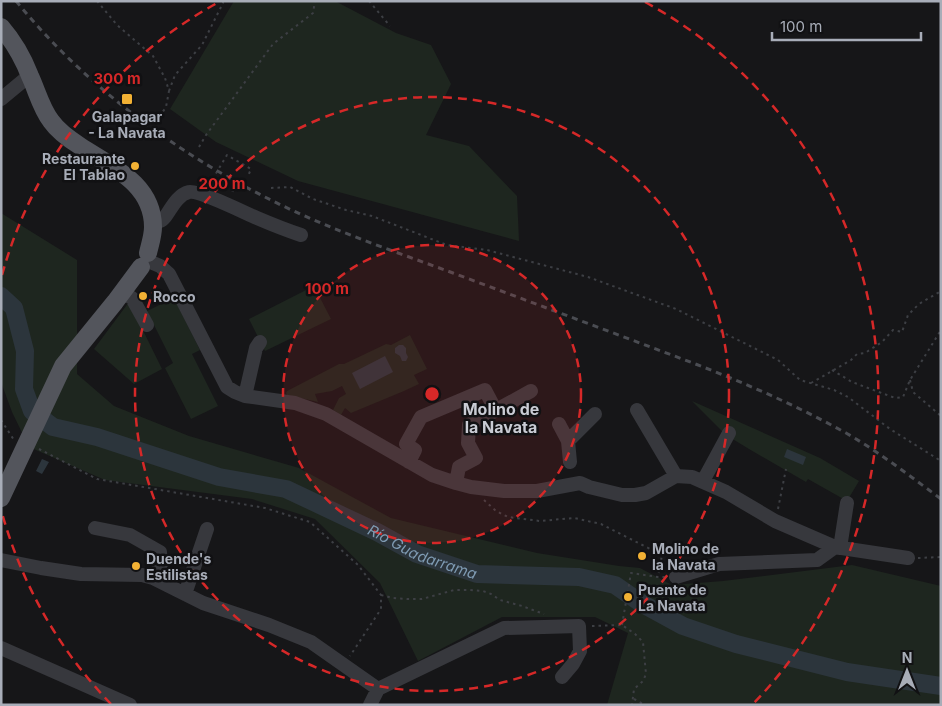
<svg xmlns="http://www.w3.org/2000/svg" width="942" height="706" font-family="Inter,sans-serif">
  <rect width="100%" height="100%" fill="#161618"/>
  <!-- green -->
  <path fill="#1e261f" d="M 234,1 L 335,1 L 396,33 L 431,45 L 451,84 L 426,135 L 469,146 L 517,196 L 519,241 L 298,181 L 216,142 L 170,109 Z
    M 1,213 L 77,260 L 77,374 L 114,406 L 189,436 L 299,468 L 391,518 L 537,553 L 619,566 L 640,568 L 672,585 L 723,581 L 852,565 L 941,586 L 941,705 L 607,705 L 628,633 L 595,617 L 502,617 L 418,661 L 380,583 L 315,519 L 252,499 L 105,480 L 29,447 L 12,412 L 1,382 Z
    M 314,286 L 331,319 L 265,351 L 249,319 Z
    M 174,298 L 200,350 L 192,354 L 218,406 L 191,419 L 165,368 L 173,363 L 147,311 Z
    M 129,302 L 162,369 L 134,384 L 94,349 Z
    M 410,335 L 427,369 L 414,375 L 419,384 L 404,391 L 351,413 L 345,408 L 341,415 L 333,410 L 339,398 L 346,394 L 342,386 L 332,391 L 315,394 L 318,402 L 287,395 L 286,393 L 287,391 L 339,364 L 344,364 L 386,344 L 391,345 Z
    M 692,401 L 820,458 L 859,481 L 847,501 L 808,479 L 806,482 L 749,449 L 726,435 Z"/>
  <!-- water -->
  <path fill="#2c353c" d="M 399,345 L 403,345 L 406,348 L 406,353 L 408,357 L 406,361 L 402,361 L 400,356 L 395,353 L 395,348 Z
    M 385,356 L 393,372 L 360,389 L 352,373 Z
    M 787,449 L 806,457 L 803,465 L 784,457 Z
    M 42,459 L 49,462 L 42,474 L 36,471 Z"/>
  <g fill="none" stroke-linecap="round" stroke-linejoin="round">
    <!-- river -->
    <path stroke="#2c353c" stroke-width="18" id="s1" d="M 1,296 L 14,308 L 25,351 L 24,389 L 32,411 L 53,427 L 97,437 L 219,477 L 286,489 L 377,532 L 417,554 L 477,574 L 579,577 L 615,585 L 641,603 L 683,626 L 736,644 L 847,672 L 941,686"/>
    <!-- path -->
    <path stroke="#3d3f44" stroke-width="2" stroke-dasharray="2.5 4" stroke-linecap="butt" d="M 97,1 L 117,25 L 153,56 L 165,78 L 169,91 L 166,107 L 158,119
      M 369,1 L 390,26
      M 169,91 L 175,75 L 202,45 L 223,3 L 223,1
      M 199,147 L 206,135 L 273,44 L 313,13 L 315,1
      M 237,187 L 235,192 L 212,180 L 227,155 L 251,169 L 248,176
      M 271,188 L 290,187 L 313,199 L 346,210 L 372,216 L 447,245 L 487,250 L 588,277 L 676,309 L 778,360 L 800,380 L 834,390 L 848,397 L 890,429 L 941,461
      M 832,370 L 852,382 L 895,398 L 903,397 L 910,380 L 941,330
      M 910,380 L 913,392 L 941,416
      M 811,383 L 851,360 L 857,354 L 865,353 L 882,342 L 893,330 L 902,332 L 908,315 L 919,304 L 941,291
      M 1,420 L 14,440
      M 39,449 L 97,479 L 265,508 L 310,522 L 358,565 L 381,595 L 381,609 L 350,656
      M 484,500 L 496,511 L 508,517 L 540,521 L 574,518 L 601,524 L 662,555 L 658,577
      M 778,509 L 786,469
      M 918,558 L 941,557
      M 381,595 L 393,598 L 408,599 L 422,599 L 454,590 L 469,590 L 483,591 L 491,594 L 500,600 L 522,606 L 544,614
      M 622,625 L 631,573 L 658,577 L 666,577
      M 592,626 L 622,625 L 635,634 L 643,642 L 646,674 L 643,681 L 634,689 L 632,705
      M 634,699 L 645,705"/>
    <!-- minor -->
    <path stroke="#37383d" stroke-width="14" d="M 1,99 L 30,75
      M 152,222 C 155,222 158,222 160,221 C 168,219 173,196 189,192 C 199,190 245,213 257,218 C 271,224 286,230 301,235
      M 153,263 L 160,266 L 169,274 L 227,387 L 235,392 L 245,396 L 295,403 L 326,414 L 432,475 L 456,483 L 471,487 L 504,491 L 537,491 L 580,483 L 589,487 L 622,495 L 635,495 L 646,493 L 676,476 L 692,477 L 726,492 L 775,521 L 835,547 L 908,558
      M 122,293 L 132,298 L 147,325
      M 245,396 L 256,348 L 260,342
      M 637,410 L 676,476
      M 559,424 L 568,441 L 570,462
      M 568,441 L 595,414
      M 409,462 L 415,450 L 406,444 L 421,417 L 485,390 L 495,409
      M 703,481 L 729,433
      M 456,483 L 459,467 L 476,458 L 468,443 L 469,425 L 531,391
      M 95,528 L 130,535 L 160,552 L 161,565 L 153,578
      M 840,548 L 847,503
      M 1,560 L 41,568 L 81,574 L 142,575 L 153,578 L 203,603 L 269,625 L 311,642 L 378,689
      M 676,577 L 719,564 L 817,560 L 835,547
      M 185,594 L 207,529
      M 1,648 L 130,705
      M 370,705 L 378,689 L 504,628 L 579,626 L 580,651 L 573,664 L 562,677"/>
    <!-- major -->
    <path stroke="#53555c" stroke-width="18" d="M 1,27 C 14,42 23,58 30,76 C 37,91 41,108 51,121 C 58,131 69,139 80,146 C 110,166 153,183 153,227 C 153,236 150,244 148,253
      M 1,498 L 63,366 L 115,302 L 141,267"/>
    <!-- rail -->
    <path stroke="#4a4c52" stroke-width="3" stroke-dasharray="6 5" stroke-linecap="butt" d="M 16,1 C 87,88 180,156 281,205 C 337,232 396,252 453,273 C 531,302 608,331 685,360 C 740,381 794,404 846,433 C 879,452 910,476 941,499"/>
  </g>
  <!-- distance rings -->
  <circle cx="432" cy="394" r="149" fill="#d62828" fill-opacity=".12"/>
  <g fill="none" stroke="#d62828" stroke-width="2.5" stroke-dasharray="9 6">
    <circle cx="432" cy="394" r="149"/>
    <circle cx="432" cy="394" r="297"/>
    <path d="M111 704A446 446 0 0 1 2 513M2 275A446 446 0 0 1 219 2M645 2A446 446 0 0 1 753 704"/>
  </g>
  <!-- markers -->
  <g fill="#f2b134" stroke="#111113" stroke-width="2">
    <rect x="121" y="93" width="12" height="12" rx="2.5"/>
    <circle cx="135" cy="166" r="5"/>
    <circle cx="143" cy="296" r="5"/>
    <circle cx="642" cy="556" r="5"/>
    <circle cx="136" cy="566" r="5"/>
    <circle cx="628" cy="597" r="5"/>
  </g>
  <g text-anchor="middle" dominant-baseline="central" stroke-width="5" stroke-linejoin="round" paint-order="stroke">
    <!-- poi labels -->
    <g font-size="14" font-weight="bold" fill="#a8adb8" stroke="#111113" text-anchor="start">
      <text x="127" y="116" text-anchor="middle">Galapagar<tspan x="127" dy="16">- La Navata</tspan></text>
      <text x="125" y="158" text-anchor="end">Restaurante<tspan x="125" dy="16">El Tablao</tspan></text>
      <text x="153" y="296">Rocco</text>
      <text x="652" y="548">Molino de<tspan x="652" dy="16">la Navata</tspan></text>
      <text x="146" y="558">Duende's<tspan x="146" dy="16">Estilistas</tspan></text>
      <text x="638" y="589">Puente de<tspan x="638" dy="16">La Navata</tspan></text>
    </g>
    <!-- water labels -->
    <g font-size="15" font-style="italic" fill="#7f9bb3" stroke="#111113">
      <text stroke="none"><textPath href="#s1" startOffset="542">Río Guadarrama</textPath></text>
    </g>
    <!-- quarter labels -->
    <g font-size="16" font-weight="bold" fill="#c9ccd4" stroke="#111113">
      <text x="501" y="409">Molino de<tspan x="501" dy="18">la Navata</tspan></text>
    </g>
  </g>
  <circle cx="432" cy="394" r="8" fill="#d62828" stroke="#111113" stroke-width="2.5"/>
  <g font-size="15" text-anchor="middle" font-weight="bold" fill="#d62828" stroke="#111113" stroke-width="5" stroke-linejoin="round" paint-order="stroke">
    <text x="117" y="84">300 m</text>
    <text x="222" y="189">200 m</text>
    <text x="327" y="294">100 m</text>
  </g>
  <!-- border -->
  <rect width="942" height="706" fill="none" stroke="#a8adb8" stroke-width="5"/>
  <!-- north arrow -->
  <g transform="translate(907 671)" stroke="#111113" stroke-width="4" paint-order="stroke">
  <path d="M0-4L9 19L0 12L-9 19Z" fill="#a8adb8"/>
  <text y="-8" font-size="14" font-weight="bold" text-anchor="middle" fill="#a8adb8">N</text>
  </g>
  <!-- scale -->
  <path d="M772 32v8h149v-8" fill="none" stroke="#a8adb8" stroke-width="2.5"/>
  <text x="780" y="32" font-size="15" fill="#a8adb8" stroke="#111113" stroke-width="4" paint-order="stroke">100 m</text>
</svg>
